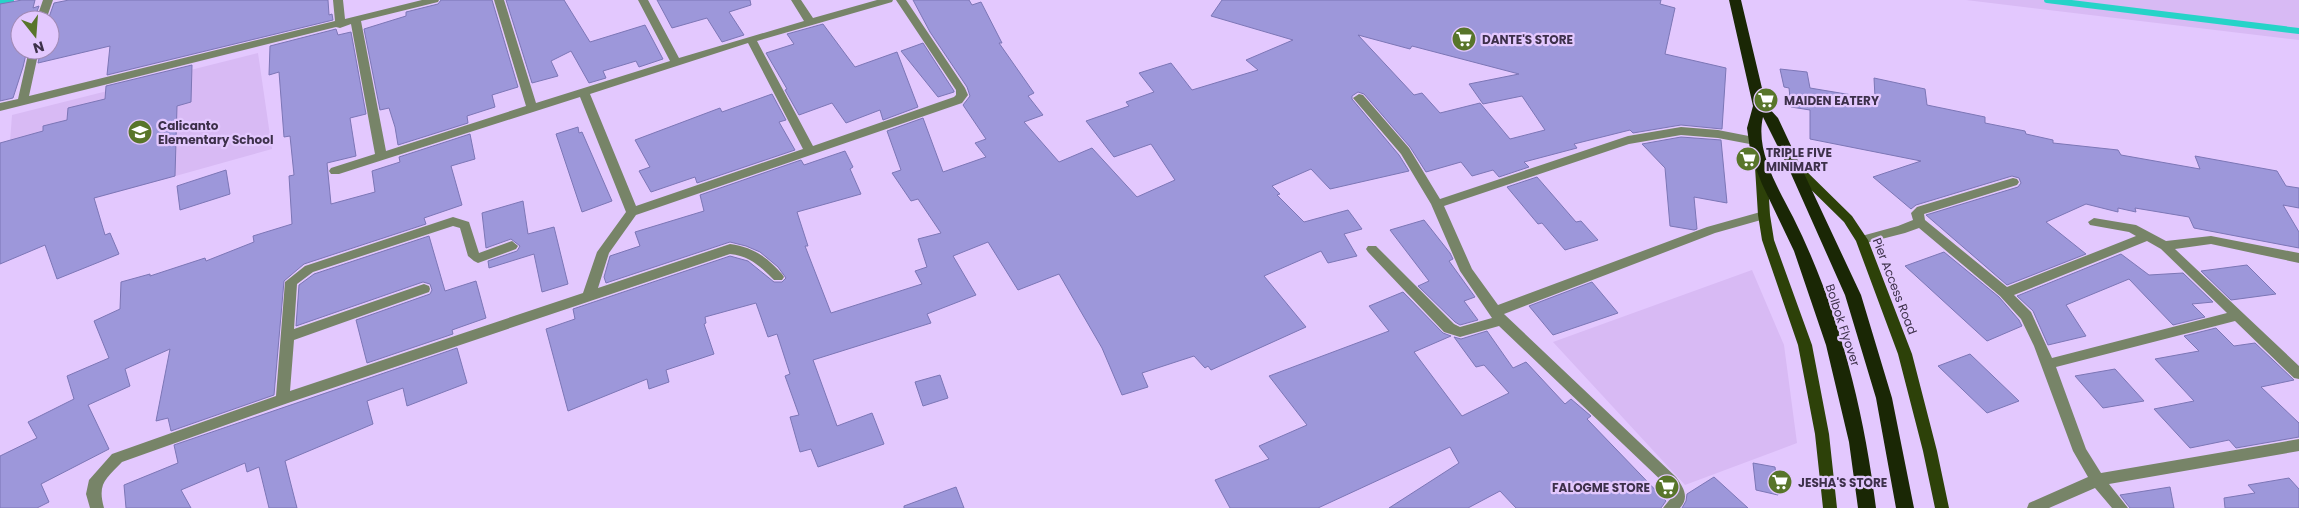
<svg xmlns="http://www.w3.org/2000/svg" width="2299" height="508" font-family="Poppins,sans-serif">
  <rect width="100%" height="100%" fill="#e3c8fe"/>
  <!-- built -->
  <path fill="#d8baf4" d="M 1966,0 L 2299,0 L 2299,40 Z
    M 258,53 L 272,149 L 4,224 L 12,115 Z
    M 1752,270 L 1784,345 L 1797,443 L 1685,485 L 1553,342 Z"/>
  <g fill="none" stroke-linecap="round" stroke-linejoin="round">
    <!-- stream -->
    <path stroke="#26d3c8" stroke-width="6" d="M 2047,0 L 2299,31
      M 0,2 L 11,0"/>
  </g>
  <!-- building -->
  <path fill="#9d97da" stroke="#7c76b6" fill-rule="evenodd" d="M 22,0 L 35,0 L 33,8 L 39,6 L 34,20 L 20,20 L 20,50 L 27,50 L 23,67 L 13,98 L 0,101 L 0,4 Z
    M 69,0 L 328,0 L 329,15 L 332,14 L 333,20 L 107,75 L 110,46 L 38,63 L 41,50 L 50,50 L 50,20 L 48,20 L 54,3 Z
    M 441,0 L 492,0 L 518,87 L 492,95 L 495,107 L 467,116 L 468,123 L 398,145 L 395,127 L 389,108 L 380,110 L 364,29 L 406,16 L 406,12 L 438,4 Z
    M 506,0 L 564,0 L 590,42 L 645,25 L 663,59 L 639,67 L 636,61 L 603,71 L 606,78 L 589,83 L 571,51 L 551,61 L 558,76 L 532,83 Z
    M 657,0 L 750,0 L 751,5 L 729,12 L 744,35 L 722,42 L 707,18 L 672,28 Z
    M 913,0 L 969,0 L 972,5 L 981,2 L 1002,43 L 999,43 L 1034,93 L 1028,96 L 1043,115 L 1024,122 L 1059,162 L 1092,148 L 1137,197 L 1175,180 L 1151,144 L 1114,157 L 1086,121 L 1129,106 L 1126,102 L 1154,92 L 1139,73 L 1171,63 L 1192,90 L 1258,70 L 1246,60 L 1293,40 L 1211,16 L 1222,0 L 1661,0 L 1660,4 L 1675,8 L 1665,54 L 1726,68 L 1722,129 L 1681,125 L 1633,133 L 1630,130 L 1574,144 L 1577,148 L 1524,162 L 1529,167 L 1499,177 L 1493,170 L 1472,176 L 1461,162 L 1426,172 L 1410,147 L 1364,94 L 1358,92 L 1352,96 L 1352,99 L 1399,155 L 1409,171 L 1330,189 L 1311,169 L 1272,186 L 1280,194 L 1277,195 L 1304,222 L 1348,210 L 1362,229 L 1344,234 L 1357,256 L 1328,263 L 1321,251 L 1264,276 L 1306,327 L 1211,370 L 1208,366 L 1205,368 L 1194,356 L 1142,373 L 1148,387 L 1122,395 L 1102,348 L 1059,274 L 1018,290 L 988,242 L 953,256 L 976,295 L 927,314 L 931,323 L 813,360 L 837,426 L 872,413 L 884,444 L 818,467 L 811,449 L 800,452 L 790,417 L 799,415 L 785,376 L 790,374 L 777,334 L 768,337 L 756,303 L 705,317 L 706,323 L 704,324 L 714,354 L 666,370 L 669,382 L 649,389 L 647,379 L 568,411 L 546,329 L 575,319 L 573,309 L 730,256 L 748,261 L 774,282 L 782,282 L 786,278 L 778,267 L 760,252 L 746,246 L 730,242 L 606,283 L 604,277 L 610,256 L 640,246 L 635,232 L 704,211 L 700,195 L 801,160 L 804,165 L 845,151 L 853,167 L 850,169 L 861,194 L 797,212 L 808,246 L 805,246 L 831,313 L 922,284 L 915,271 L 927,267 L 918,239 L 941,233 L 918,199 L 911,201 L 892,173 L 901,170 L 887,131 L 923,118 L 943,172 L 986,157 L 975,143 L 986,139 L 963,105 L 970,96 L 967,87 L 930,32 ZM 1358,35 L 1410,49 L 1412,46 L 1519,74 L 1469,84 L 1483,104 L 1522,96 L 1545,130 L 1510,139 L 1480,103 L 1440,113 L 1422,93 L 1414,95 Z
    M 823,24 L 855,67 L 897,52 L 918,107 L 883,120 L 880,110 L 846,123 L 832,103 L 799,115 L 785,90 L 787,89 L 766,53 L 794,44 L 787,34 Z
    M 336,29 L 338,35 L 351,32 L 366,114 L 350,118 L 356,156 L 327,163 L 331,204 L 375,192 L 372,171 L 400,162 L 399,157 L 470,134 L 475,159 L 451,166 L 462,205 L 424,218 L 426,224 L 304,264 L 284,281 L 274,395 L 171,431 L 168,418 L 156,421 L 170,349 L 125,369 L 130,386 L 88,405 L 109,449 L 41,484 L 49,502 L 37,508 L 0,508 L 0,456 L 37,438 L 28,422 L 74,399 L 67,376 L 109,358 L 94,321 L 120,309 L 121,282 L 150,274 L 150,276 L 205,258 L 206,261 L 254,242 L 253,236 L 292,224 L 289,176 L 294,175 L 290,136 L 284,137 L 279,72 L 269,75 L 270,46 Z
    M 923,43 L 954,91 L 954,92 L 938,97 L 901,51 Z
    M 192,65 L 191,102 L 177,106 L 175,176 L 94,198 L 105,235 L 110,233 L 119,254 L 57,279 L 45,245 L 0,264 L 0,143 L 43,131 L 43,126 L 67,120 L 68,108 L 105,99 L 106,86 Z
    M 1780,69 L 1807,72 L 1810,88 L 1870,98 L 1875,97 L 1874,78 L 1925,89 L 1927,105 L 1985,117 L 1985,123 L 2025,131 L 2026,134 L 2053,140 L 2053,143 L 2118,150 L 2121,155 L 2200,169 L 2195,156 L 2277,171 L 2286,186 L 2299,188 L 2299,208 L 2283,205 L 2299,232 L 2299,248 L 2194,228 L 2189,217 L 2135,208 L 2136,212 L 2118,208 L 2118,212 L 2086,204 L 2046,222 L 2086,254 L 2007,285 L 1926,215 L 2018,187 L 2021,183 L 2019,178 L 2012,176 L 1916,205 L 1911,209 L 1873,177 L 1921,161 L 1810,139 L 1810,110 L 1791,107 L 1789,88 L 1784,87 Z
    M 772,94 L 786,120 L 779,122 L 795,150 L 697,183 L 695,177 L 651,192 L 639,171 L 650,167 L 635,140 L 720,108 L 722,112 Z
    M 578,127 L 579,133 L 582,132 L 612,201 L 582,212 L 556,134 Z
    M 1681,137 L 1721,140 L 1727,203 L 1694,197 L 1697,229 L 1694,230 L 1670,226 L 1665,168 L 1642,144 Z
    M 226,170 L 230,194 L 180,210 L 177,186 Z
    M 1537,177 L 1576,222 L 1581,221 L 1598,240 L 1565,250 L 1542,223 L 1538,224 L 1507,187 Z
    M 523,201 L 528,234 L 554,227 L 568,284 L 542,292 L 534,254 L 489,268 L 488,261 L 517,251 L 520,246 L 511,239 L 486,248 L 482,213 Z
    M 1424,220 L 1450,253 L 1453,259 L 1449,261 L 1475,297 L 1464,301 L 1478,320 L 1460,325 L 1455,322 L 1418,286 L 1429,281 L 1390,230 Z
    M 429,236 L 445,291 L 476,281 L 486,318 L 452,330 L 453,334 L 367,363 L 356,320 L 430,294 L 432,290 L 430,284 L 423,282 L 296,326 L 299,285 L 314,274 Z
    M 1944,252 L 1999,297 L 2019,320 L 2022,326 L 1987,341 L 1905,266 Z
    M 2121,254 L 2149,275 L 2183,273 L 2213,302 L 2192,304 L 2205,317 L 2173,325 L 2129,279 L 2066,305 L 2086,336 L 2048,345 L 2033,311 L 2017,296 Z
    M 2247,265 L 2276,294 L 2231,300 L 2201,271 Z
    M 1592,282 L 1618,313 L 1553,335 L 1529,306 Z
    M 1403,292 L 1443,333 L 1451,336 L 1414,352 L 1462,416 L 1509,393 L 1484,365 L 1476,367 L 1454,337 L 1461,339 L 1487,331 L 1513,368 L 1526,362 L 1565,404 L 1571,399 L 1591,416 L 1587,419 L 1666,501 L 1661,508 L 1516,508 L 1500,491 L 1468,508 L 1389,508 L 1459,463 L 1450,447 L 1318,508 L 1230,508 L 1215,480 L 1269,459 L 1259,446 L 1307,425 L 1269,376 L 1389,331 L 1369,306 Z
    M 2216,328 L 2234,346 L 2255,343 L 2294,380 L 2261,387 L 2299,423 L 2299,437 L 2236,448 L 2229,440 L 2190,448 L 2154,409 L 2194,401 L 2155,359 L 2199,351 L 2184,336 Z
    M 457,348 L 467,383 L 407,406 L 403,388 L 367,401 L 373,424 L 285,461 L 297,508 L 269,508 L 259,467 L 247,472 L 245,463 L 181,490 L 191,508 L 126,508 L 124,485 L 178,463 L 174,445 Z
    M 1970,354 L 2019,401 L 1987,413 L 1938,366 Z
    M 2115,369 L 2144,401 L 2103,408 L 2075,376 Z
    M 940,375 L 948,398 L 923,406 L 915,382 Z
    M 1753,463 L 1775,467 L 1778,495 L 1756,490 Z
    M 1714,477 L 1748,508 L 1682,508 L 1686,501 L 1687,494 Z
    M 2289,478 L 2299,489 L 2299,508 L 2225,508 L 2224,498 L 2255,493 L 2248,485 Z
    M 956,487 L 964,508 L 904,508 L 904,506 Z
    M 2170,487 L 2174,508 L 2130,508 L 2120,495 Z"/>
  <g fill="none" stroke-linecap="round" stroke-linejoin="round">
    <!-- minor -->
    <path fill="#778468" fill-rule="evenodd" d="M 43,0 L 53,0 L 46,20 L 36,20 Z
      M 333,0 L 343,0 L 345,19 L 422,0 L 439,0 L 438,2 L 361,21 L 386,151 L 526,106 L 494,0 L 504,0 L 536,103 L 670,61 L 638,0 L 648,0 L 679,58 L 804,21 L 791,0 L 801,0 L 813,18 L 877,0 L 893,0 L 892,2 L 757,41 L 813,146 L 954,97 L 956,95 L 956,90 L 896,0 L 906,0 L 965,88 L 968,95 L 962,103 L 636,215 L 609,253 L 598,288 L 730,244 C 753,247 767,257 782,274 L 784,277 L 782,280 L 774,280 C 761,267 750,256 730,254 L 288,403 L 122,462 C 106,479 97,483 104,508 L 90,508 L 86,494 L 89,480 L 112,454 L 276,396 L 285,282 L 305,266 L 453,217 L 469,222 L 479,253 L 512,241 L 518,246 L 516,249 L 478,263 L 474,261 L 468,256 L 460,228 L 453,226 L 313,272 L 297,284 L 294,329 L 424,284 L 429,286 L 430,289 L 429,292 L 294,340 L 290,391 L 583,293 L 597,252 L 626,212 L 580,97 L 339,174 L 331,174 L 329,171 L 331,168 L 375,154 L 351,24 L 340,28 L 336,27 L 0,111 L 0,103 L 18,99 L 29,50 L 39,50 L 29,96 L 335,21 ZM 748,43 L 803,149 L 636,206 L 590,94 Z
      M 1359,94 L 1363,95 L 1409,148 L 1440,199 L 1628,136 L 1681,127 L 1718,130 L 1759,138 L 1761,141 L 1755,145 L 1718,138 L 1681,135 L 1629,144 L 1444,206 L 1472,269 L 1498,305 L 1707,227 L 1764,211 L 1768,212 L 1770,215 L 1768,218 L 1715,233 L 1504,314 L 1676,477 C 1683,487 1690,497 1680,508 L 1663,508 L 1671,498 L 1666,485 L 1499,326 L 1460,337 L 1444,332 L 1368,252 L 1366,249 L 1368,246 L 1376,246 L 1454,324 L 1460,327 L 1492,318 L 1460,271 L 1431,204 L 1401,154 L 1353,98 Z
      M 2013,178 L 2017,179 L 2019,182 L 2017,185 L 1924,214 L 1925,220 L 2007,287 L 2136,236 L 2129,232 L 2090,225 L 2088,222 L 2094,218 L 2136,225 L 2166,241 L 2211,236 L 2299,253 L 2299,263 L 2211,244 L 2175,249 L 2299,366 L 2299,379 L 2294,378 L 2235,321 L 2056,367 L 2086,449 L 2101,473 L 2299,439 L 2299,451 L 2109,484 L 2128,508 L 2112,508 L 2095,488 L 2049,508 L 2027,508 L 2029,503 L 2088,477 L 2073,451 L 2034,346 L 2021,319 L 2000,296 L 1919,228 L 1905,233 L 1862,244 L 1856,240 L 1858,237 L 1898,226 L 1913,220 L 1911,213 L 1917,207 ZM 2147,241 L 2161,249 L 2227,313 L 2052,358 L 2031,312 L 2014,295 Z"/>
    <!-- major -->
    <path fill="#2d4109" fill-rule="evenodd" d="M 1761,163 L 1767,167 L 1770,215 L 1774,240 L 1812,345 L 1829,434 L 1837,508 L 1823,508 L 1815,434 L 1798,345 L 1762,240 L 1758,215 L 1755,167 Z
      M 1795,163 L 1799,164 L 1852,216 L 1868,240 L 1912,354 L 1937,451 L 1949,508 L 1935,508 L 1923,451 L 1898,354 L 1856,241 L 1844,222 L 1791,170 L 1789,167 Z"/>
    <!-- highway -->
    <path fill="#1a2705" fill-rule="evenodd" d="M 1729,0 L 1741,0 L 1766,105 L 1778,118 L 1861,295 L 1892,398 L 1914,508 L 1896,508 L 1876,398 L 1845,295 L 1788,167 L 1763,117 C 1755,151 1778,188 1793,217 C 1838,307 1864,409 1876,508 L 1858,508 L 1849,442 L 1826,345 L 1794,251 L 1762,184 L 1751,156 L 1747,128 L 1753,106 Z"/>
  </g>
  <!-- icons -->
  <defs>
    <symbol id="supermarket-disc" viewBox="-11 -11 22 22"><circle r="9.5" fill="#58752a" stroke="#e3c8fe"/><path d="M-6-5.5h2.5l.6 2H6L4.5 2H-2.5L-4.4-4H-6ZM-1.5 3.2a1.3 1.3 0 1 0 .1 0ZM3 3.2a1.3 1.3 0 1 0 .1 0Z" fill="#fff"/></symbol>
    <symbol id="school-disc" viewBox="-11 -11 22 22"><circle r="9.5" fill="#58752a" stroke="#e3c8fe"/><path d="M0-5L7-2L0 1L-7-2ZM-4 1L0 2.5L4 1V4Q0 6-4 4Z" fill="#fff"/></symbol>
  </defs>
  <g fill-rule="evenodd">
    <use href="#supermarket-disc" x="1450" y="25" width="28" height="28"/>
    <use href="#supermarket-disc" x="1752" y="86" width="28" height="28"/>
    <use href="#school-disc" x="126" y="118" width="28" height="28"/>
    <use href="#supermarket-disc" x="1734" y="145" width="28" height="28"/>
    <use href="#supermarket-disc" x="1766" y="468" width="28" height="28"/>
    <use href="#supermarket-disc" x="1653" y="473" width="28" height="28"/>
  </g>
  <g text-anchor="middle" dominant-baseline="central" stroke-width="4.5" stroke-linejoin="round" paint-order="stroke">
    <!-- poi labels -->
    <g font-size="12" font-weight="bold" fill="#3d304a" stroke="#e3c8fe" text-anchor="start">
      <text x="1482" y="39">DANTE'S STORE</text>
      <text x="1784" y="100">MAIDEN EATERY</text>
      <text x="158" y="125">Calicanto<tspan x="158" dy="14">Elementary School</tspan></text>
      <text x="1766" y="152">TRIPLE FIVE<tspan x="1766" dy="14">MINIMART</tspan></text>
      <text x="1798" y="482">JESHA'S STORE</text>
      <text x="1650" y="487" text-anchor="end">FALOGME STORE</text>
    </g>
    <!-- street labels -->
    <g font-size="12" fill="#3d304a" stroke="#e3c8fe">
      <text transform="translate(1895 286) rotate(69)">Pier Access Road</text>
      <text transform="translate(1843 325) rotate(72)">Bolbok Flyover</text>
    </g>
  </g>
  <!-- north arrow -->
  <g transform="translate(35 35) rotate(163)"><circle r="24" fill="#e3c8fe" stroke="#a18bb6"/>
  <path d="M0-4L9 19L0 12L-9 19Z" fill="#58752a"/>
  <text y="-8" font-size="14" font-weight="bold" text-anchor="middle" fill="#3d304a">N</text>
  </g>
</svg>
